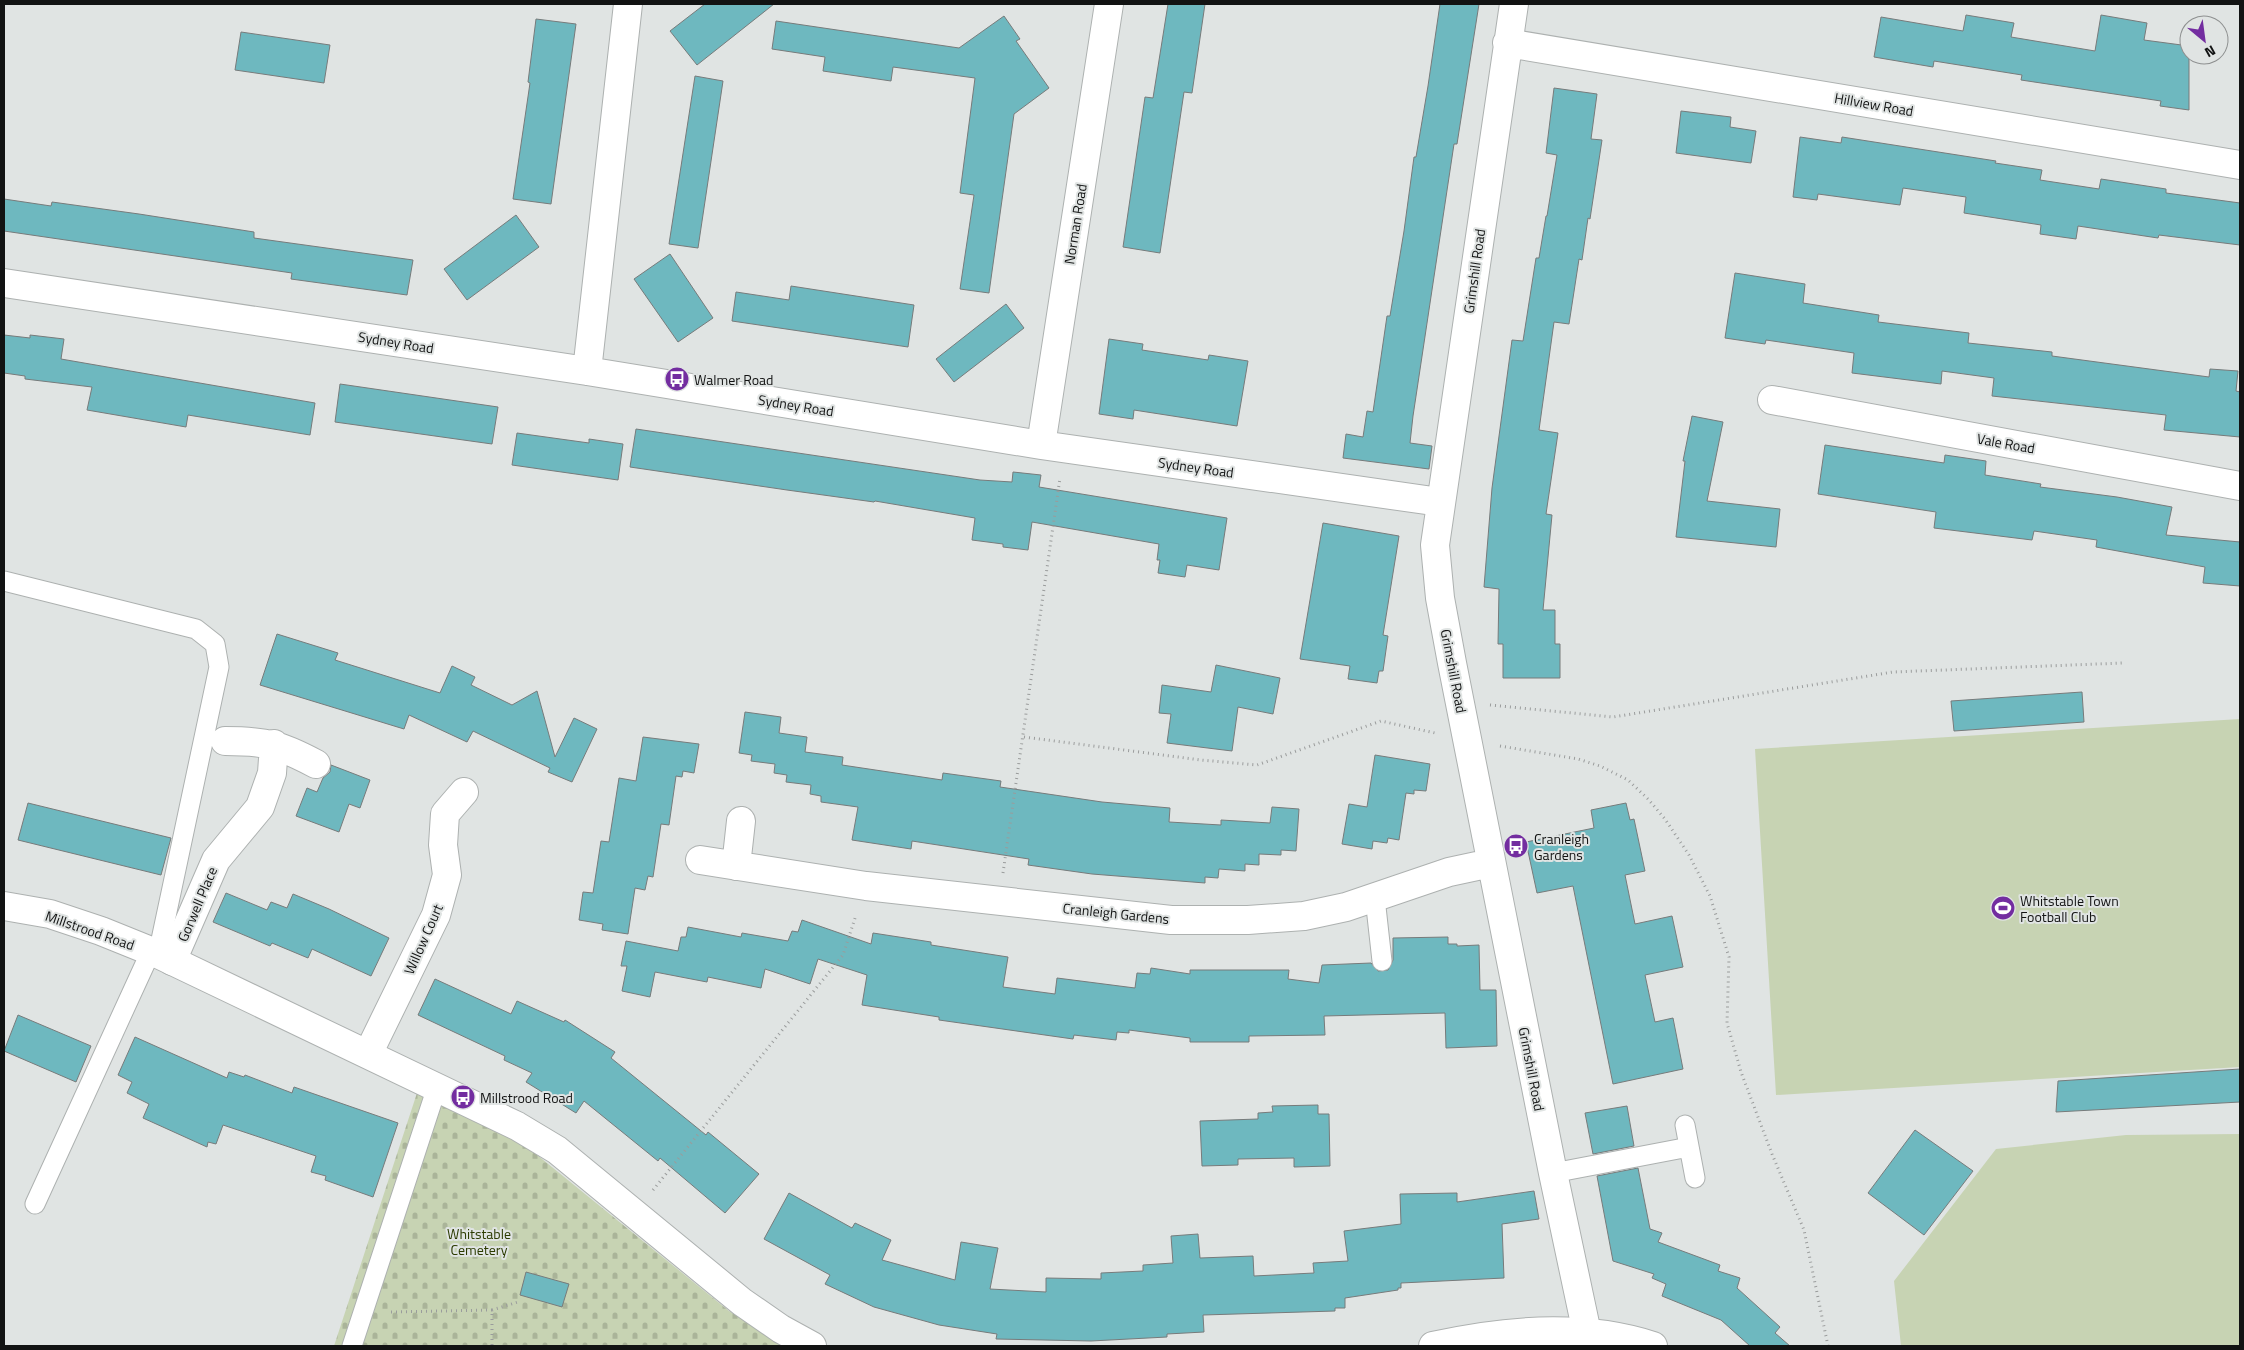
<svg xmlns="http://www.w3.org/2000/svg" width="2244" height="1350" font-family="'Titillium Web',sans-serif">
  <defs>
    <pattern id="cemetery-stones" width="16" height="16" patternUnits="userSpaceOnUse" patternTransform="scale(1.25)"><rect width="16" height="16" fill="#c7d3b3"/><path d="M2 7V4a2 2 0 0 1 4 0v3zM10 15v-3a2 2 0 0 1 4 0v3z" fill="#aab499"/></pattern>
  </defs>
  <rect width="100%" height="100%" fill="#e0e4e3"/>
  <!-- cemetery -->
  <path fill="url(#cemetery-stones)" d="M 417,1093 L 504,1133 L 531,1150 L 729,1311 L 787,1346 L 334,1346 Z"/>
  <!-- pitch -->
  <path fill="#c7d3b3" d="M 2240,719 L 2240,1067 L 1776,1095 L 1755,749 Z
    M 2240,1134 L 2240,1346 L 1901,1346 L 1894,1281 L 1996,1149 L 2126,1135 Z"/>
  <!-- building -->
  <path fill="#6eb8bf" stroke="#777b7b" d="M 705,4 L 774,4 L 697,65 L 670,31 Z
    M 1168,4 L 1205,4 L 1192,93 L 1184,92 L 1160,253 L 1123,247 L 1145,97 L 1153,98 Z
    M 1440,4 L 1479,4 L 1457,144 L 1454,144 L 1413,416 L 1410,443 L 1432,446 L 1429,469 L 1343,458 L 1346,434 L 1363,437 L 1367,411 L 1373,412 L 1387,316 L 1390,316 L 1404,231 L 1414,157 L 1416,157 L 1428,86 Z
    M 1966,15 L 2014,23 L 2011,37 L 2095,51 L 2101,15 L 2147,23 L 2144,40 L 2189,46 L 2189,110 L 2160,106 L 2161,101 L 2021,80 L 2022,75 L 1934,61 L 1933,67 L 1874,57 L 1881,17 L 1963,31 Z
    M 1004,16 L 1020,39 L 1016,41 L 1049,88 L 1014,114 L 989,293 L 960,289 L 974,195 L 960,193 L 975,78 L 893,67 L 891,81 L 823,71 L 825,57 L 772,49 L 776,21 L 959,48 Z
    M 536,19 L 576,24 L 551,204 L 513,199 L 530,83 L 528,82 Z
    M 241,32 L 330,45 L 324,83 L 235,70 Z
    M 695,76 L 723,81 L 698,248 L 669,244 Z
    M 1554,88 L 1597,94 L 1591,139 L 1602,140 L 1590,219 L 1588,218 L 1582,260 L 1579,259 L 1569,324 L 1554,322 L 1539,430 L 1558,433 L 1546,514 L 1552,515 L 1543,610 L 1555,610 L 1555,644 L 1560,644 L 1560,678 L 1503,678 L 1503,644 L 1498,644 L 1499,589 L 1484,587 L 1492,488 L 1512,340 L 1523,341 L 1536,258 L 1539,258 L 1546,216 L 1547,216 L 1557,155 L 1546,153 Z
    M 1681,111 L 1731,117 L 1730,127 L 1756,131 L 1751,163 L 1676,153 Z
    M 1800,137 L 1841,143 L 1842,137 L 1996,161 L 1995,163 L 2042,170 L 2040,180 L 2099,189 L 2101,179 L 2166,189 L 2166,193 L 2240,203 L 2240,245 L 2159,235 L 2158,238 L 2078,226 L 2076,239 L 2040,234 L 2041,225 L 1964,213 L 1966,197 L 1903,188 L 1900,205 L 1818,194 L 1817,200 L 1793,197 Z
    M 4,199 L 51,206 L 52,202 L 139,214 L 254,232 L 254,238 L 413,260 L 407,295 L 291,279 L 292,273 L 4,231 Z
    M 516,215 L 539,247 L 467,300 L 444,269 Z
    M 670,254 L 713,318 L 678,342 L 634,279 Z
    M 1735,273 L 1805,284 L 1803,303 L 1879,315 L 1878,322 L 1969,333 L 1968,343 L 2052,352 L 2052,356 L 2209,377 L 2210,369 L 2238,371 L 2236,391 L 2240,392 L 2240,437 L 2164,430 L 2166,415 L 1992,396 L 1994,378 L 1942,371 L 1941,384 L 1852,373 L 1854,353 L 1766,340 L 1765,344 L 1725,338 Z
    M 791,286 L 914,305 L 908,347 L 732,321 L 736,292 L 789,300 Z
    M 1006,304 L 1024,328 L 954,382 L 936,359 Z
    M 4,335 L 30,338 L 30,335 L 64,339 L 61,359 L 315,403 L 310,435 L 188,415 L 186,427 L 87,410 L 92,387 L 25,379 L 25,376 L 4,373 Z
    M 1109,339 L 1143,344 L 1142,350 L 1208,360 L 1209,355 L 1248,361 L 1237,426 L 1134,410 L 1133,419 L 1099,414 Z
    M 340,384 L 498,407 L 492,444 L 335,422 Z
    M 1692,416 L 1723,422 L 1707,501 L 1780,509 L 1776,547 L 1676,537 L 1685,461 L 1683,461 Z
    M 636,429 L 980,480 L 1012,482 L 1013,472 L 1041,475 L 1039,487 L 1227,518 L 1219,570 L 1187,565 L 1185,577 L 1158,573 L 1160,560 L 1157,560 L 1159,544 L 1032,522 L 1028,550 L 1003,547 L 1003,544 L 972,540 L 975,518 L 875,501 L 874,502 L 787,490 L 630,467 Z
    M 517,433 L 589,443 L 589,439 L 623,444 L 618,480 L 512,465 Z
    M 1825,445 L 1944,463 L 1945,455 L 1986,461 L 1985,475 L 2041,484 L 2040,487 L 2117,497 L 2172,507 L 2166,535 L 2240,542 L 2240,586 L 2203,583 L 2205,567 L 2096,547 L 2097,540 L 2034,531 L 2032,540 L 1934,528 L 1936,512 L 1818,494 Z
    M 1323,523 L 1399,536 L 1383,635 L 1388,636 L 1383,671 L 1379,671 L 1377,683 L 1348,679 L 1350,666 L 1300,659 Z
    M 277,634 L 338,653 L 335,660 L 440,693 L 452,666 L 475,677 L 471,685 L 512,705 L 537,691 L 555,757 L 574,718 L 597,729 L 572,782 L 548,772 L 550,768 L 473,731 L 467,742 L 409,715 L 404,729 L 260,685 Z
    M 1216,665 L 1280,678 L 1273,714 L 1238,707 L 1232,751 L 1167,743 L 1171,714 L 1159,713 L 1162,685 L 1211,692 Z
    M 2082,692 L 2084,722 L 1954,731 L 1951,701 Z
    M 745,712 L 781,717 L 779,733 L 807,737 L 805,752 L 843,757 L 842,765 L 942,780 L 943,773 L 1001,781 L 1000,787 L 1102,802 L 1170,808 L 1169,822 L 1221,825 L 1221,820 L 1270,823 L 1272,807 L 1299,809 L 1296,851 L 1281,850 L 1281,855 L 1259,854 L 1259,865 L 1245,864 L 1245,871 L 1219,869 L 1218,878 L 1205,877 L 1205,883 L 1092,874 L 1028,865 L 1029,859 L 912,841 L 911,849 L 852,840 L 858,807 L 821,802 L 821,796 L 810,794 L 811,785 L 786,782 L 787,775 L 774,773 L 775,764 L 751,761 L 752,755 L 739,753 Z
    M 643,737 L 699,744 L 694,773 L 683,771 L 682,777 L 676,776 L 669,825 L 661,824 L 653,877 L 648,876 L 645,890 L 635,888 L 628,934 L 602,930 L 603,924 L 579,920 L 583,892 L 593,893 L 601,841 L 609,842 L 619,778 L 636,781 Z
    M 1375,755 L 1430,764 L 1426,791 L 1414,790 L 1414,794 L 1406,793 L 1399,840 L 1388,838 L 1387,843 L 1373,841 L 1372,849 L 1342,844 L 1349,804 L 1367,807 Z
    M 331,765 L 370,780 L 360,808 L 349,804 L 339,832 L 296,816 L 307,788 L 317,792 L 323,778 L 330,772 Z
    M 28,803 L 171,838 L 161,875 L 18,840 Z
    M 1626,803 L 1630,820 L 1634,819 L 1645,871 L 1625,875 L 1635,924 L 1672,916 L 1683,967 L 1645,975 L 1655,1022 L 1673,1018 L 1683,1069 L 1613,1084 L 1573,886 L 1537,893 L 1526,842 L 1594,828 L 1591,810 Z
    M 226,893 L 267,910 L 271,902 L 287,908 L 293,894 L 329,909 L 389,938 L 371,976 L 312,949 L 308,958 L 272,943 L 270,946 L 213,922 Z
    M 802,920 L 871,944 L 873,933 L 931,942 L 931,945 L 1008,957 L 1003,987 L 1055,994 L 1057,978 L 1135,988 L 1137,973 L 1150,974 L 1151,968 L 1190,974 L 1190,970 L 1289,970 L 1288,979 L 1319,983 L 1322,965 L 1371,963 L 1378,971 L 1388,970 L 1393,960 L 1393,938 L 1448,937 L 1448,944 L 1457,944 L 1457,946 L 1479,945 L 1480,990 L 1496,990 L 1497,1046 L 1446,1048 L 1445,1013 L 1324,1016 L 1325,1035 L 1249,1036 L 1249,1042 L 1190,1042 L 1190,1038 L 1129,1030 L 1129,1033 L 1117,1032 L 1116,1040 L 1074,1035 L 1073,1039 L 939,1020 L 939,1017 L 862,1005 L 867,975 L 818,959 L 810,984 L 765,969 L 761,988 L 708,977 L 707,982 L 655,972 L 650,997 L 622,991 L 627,966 L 621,966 L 626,941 L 678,951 L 681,937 L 686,937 L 688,927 L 741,937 L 742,933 L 788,941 L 792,931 L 798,932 Z
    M 435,979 L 511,1014 L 517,1001 L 564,1022 L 565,1020 L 615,1052 L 611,1058 L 706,1135 L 708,1132 L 759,1174 L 725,1213 L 660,1158 L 658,1161 L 584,1101 L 576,1113 L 526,1082 L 532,1073 L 504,1060 L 505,1056 L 418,1015 Z
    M 18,1015 L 91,1046 L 76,1082 L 4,1051 Z
    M 135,1037 L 227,1078 L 229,1072 L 244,1077 L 245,1075 L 292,1093 L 294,1087 L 398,1123 L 373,1197 L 325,1180 L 326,1176 L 311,1172 L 316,1156 L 223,1125 L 216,1144 L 208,1142 L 207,1147 L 143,1118 L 149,1104 L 127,1093 L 132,1082 L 118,1075 Z
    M 2240,1069 L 2240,1102 L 2056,1112 L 2058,1081 Z
    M 1318,1105 L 1318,1114 L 1329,1114 L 1330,1166 L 1294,1167 L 1294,1158 L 1238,1159 L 1238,1165 L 1202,1166 L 1200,1121 L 1258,1119 L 1258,1113 L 1273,1112 L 1272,1106 Z
    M 1627,1106 L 1634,1146 L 1593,1154 L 1585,1113 Z
    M 1915,1130 L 1973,1171 L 1924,1235 L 1868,1193 Z
    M 1638,1168 L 1650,1229 L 1662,1233 L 1658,1242 L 1720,1265 L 1718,1271 L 1740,1278 L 1737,1288 L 1780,1327 L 1775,1333 L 1790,1346 L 1750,1346 L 1721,1320 L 1662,1296 L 1666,1284 L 1652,1278 L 1654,1274 L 1613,1261 L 1597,1176 Z
    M 1534,1191 L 1539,1219 L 1502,1224 L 1504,1278 L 1401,1283 L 1401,1288 L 1398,1288 L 1398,1290 L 1345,1298 L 1345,1308 L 1335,1308 L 1335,1311 L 1203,1315 L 1204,1332 L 1167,1334 L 1167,1337 L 1091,1341 L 996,1339 L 997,1334 L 939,1325 L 874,1307 L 825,1284 L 830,1275 L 764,1239 L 789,1193 L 852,1228 L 855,1223 L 891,1240 L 882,1260 L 955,1280 L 961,1242 L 998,1248 L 990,1289 L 1046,1292 L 1046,1278 L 1101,1279 L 1101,1273 L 1143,1271 L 1143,1265 L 1173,1263 L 1171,1236 L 1198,1234 L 1200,1258 L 1253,1256 L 1254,1276 L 1314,1273 L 1313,1263 L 1348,1261 L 1344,1231 L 1401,1224 L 1400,1194 L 1457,1193 L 1457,1202 Z
    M 526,1272 L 569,1284 L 562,1307 L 520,1295 Z"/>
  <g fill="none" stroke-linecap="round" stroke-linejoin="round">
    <defs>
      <path id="service" d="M 4,581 L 196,629 L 215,644 L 219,667 L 158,954
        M 1375,898 L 1382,961
        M 1685,1125 L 1695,1178
        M 1553,1173 L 1689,1147
        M 35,1204 L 151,951
        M 352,1346 L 437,1087"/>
      <path id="minor" d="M 1514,4 L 1435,545 L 1440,598 L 1452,663 L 1553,1173 L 1587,1333
        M 1507,43 L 2240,165
        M 4,283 L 587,371 L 1041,445 L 1440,502
        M 587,371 L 628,4
        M 1772,400 L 2240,486
        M 1041,445 L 1109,4
        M 225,741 C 267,741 280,745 316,764
        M 700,860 L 866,886 L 1171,920 L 1248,920 L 1304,916 L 1346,907 L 1449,872 L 1491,863
        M 736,866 L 741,821
        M 172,961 L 216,860 L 260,807 L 272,773 L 274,744
        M 368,1054 L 436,915 L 447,875 L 443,845 L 445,814 L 464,792"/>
      <path id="tertiary" d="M 4,906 L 50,914 L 101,931 L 158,954 L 517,1126 L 557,1150 L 742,1302 L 781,1329 L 812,1346
        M 1433,1346 C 1504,1330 1583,1323 1653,1346"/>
    </defs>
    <!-- service casing -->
    <use href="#service" stroke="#adb1b0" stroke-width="21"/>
    <!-- minor casing -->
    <use href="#minor" stroke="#adb1b0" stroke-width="30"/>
    <!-- tertiary casing -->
    <use href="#tertiary" stroke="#adb1b0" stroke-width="30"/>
    <!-- path -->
    <path stroke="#9a9c9c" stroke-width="3" stroke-dasharray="1 4" stroke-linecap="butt" d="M 1490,705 L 1613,717 L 1893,672 L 2123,663
      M 1024,737 L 1201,760 L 1257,765 L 1381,721 L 1435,733
      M 1500,746 L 1578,759 L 1600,766 L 1628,780 L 1648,799 L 1665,819 L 1689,855 L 1710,896 L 1729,957 L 1727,1023 L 1741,1072 L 1772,1154 L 1804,1230 L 1828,1346
      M 1003,873 L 1060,478
      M 653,1190 L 843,955 L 856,915
      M 492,1310 L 518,1302
      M 391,1312 L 492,1310 L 492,1346"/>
    <!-- service -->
    <use href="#service" stroke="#fff" stroke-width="19"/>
    <!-- minor -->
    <use href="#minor" stroke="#fff" stroke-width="28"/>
    <!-- tertiary -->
    <use href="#tertiary" stroke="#fff" stroke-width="28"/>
  </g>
  <!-- icons -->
  <defs>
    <symbol id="bus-disc" viewBox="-11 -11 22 22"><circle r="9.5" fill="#732da0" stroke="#e0e4e3"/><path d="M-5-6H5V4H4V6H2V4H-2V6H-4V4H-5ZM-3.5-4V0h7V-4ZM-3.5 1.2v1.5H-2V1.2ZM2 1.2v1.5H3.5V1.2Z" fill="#fff"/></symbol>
    <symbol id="stadium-disc" viewBox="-11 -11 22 22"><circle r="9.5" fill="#732da0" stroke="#e0e4e3"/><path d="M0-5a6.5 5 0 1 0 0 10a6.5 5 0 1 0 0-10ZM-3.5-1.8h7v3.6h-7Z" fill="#fff"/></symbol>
  </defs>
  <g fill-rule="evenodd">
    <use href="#bus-disc" x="663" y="365" width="28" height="28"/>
    <use href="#bus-disc" x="1502" y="832" width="28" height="28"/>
    <use href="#stadium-disc" x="1989" y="894" width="28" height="28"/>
    <use href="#bus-disc" x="449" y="1083" width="28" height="28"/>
  </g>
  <g text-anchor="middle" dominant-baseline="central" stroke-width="4" stroke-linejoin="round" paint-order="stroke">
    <!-- street labels -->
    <g font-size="14" fill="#121313" stroke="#e0e4e3">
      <text transform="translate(1874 104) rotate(10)">Hillview Road</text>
      <text transform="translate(1075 224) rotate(-81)">Norman Road</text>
      <text transform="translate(1474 271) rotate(-82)">Grimshill Road</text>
      <text transform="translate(396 342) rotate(9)">Sydney Road</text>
      <text transform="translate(796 405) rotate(9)">Sydney Road</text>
      <text transform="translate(2006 443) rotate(10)">Vale Road</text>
      <text transform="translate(1196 467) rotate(8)">Sydney Road</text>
      <text transform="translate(1454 671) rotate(79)">Grimshill Road</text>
      <text transform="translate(197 904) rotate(-67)">Gorwell Place</text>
      <text transform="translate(1116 913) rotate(6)">Cranleigh Gardens</text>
      <text transform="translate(90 930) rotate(19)">Millstrood Road</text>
      <text transform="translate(423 939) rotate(-66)">Willow Court</text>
      <text transform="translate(1532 1069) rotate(79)">Grimshill Road</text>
    </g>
    <!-- poi labels -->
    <g font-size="14" fill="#121313" stroke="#e0e4e3" text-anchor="start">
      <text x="694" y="379">Walmer Road</text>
      <text x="1534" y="838">Cranleigh<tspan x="1534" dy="16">Gardens</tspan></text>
      <text x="2020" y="900">Whitstable Town<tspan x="2020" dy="16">Football Club</tspan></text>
      <text x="480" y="1097">Millstrood Road</text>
    </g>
    <!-- park labels -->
    <g font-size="14" fill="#2b3b00" stroke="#e0e4e3">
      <text x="479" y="1233">Whitstable<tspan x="479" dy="16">Cemetery</tspan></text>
    </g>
  </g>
  <!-- border -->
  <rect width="2244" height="1350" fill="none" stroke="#121313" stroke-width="10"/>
  <!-- north arrow -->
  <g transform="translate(2204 40) rotate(151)"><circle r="24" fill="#e0e4e3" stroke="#8e9090"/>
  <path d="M0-4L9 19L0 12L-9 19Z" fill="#732da0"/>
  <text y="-8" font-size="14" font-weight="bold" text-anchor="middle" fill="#121313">N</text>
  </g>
</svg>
